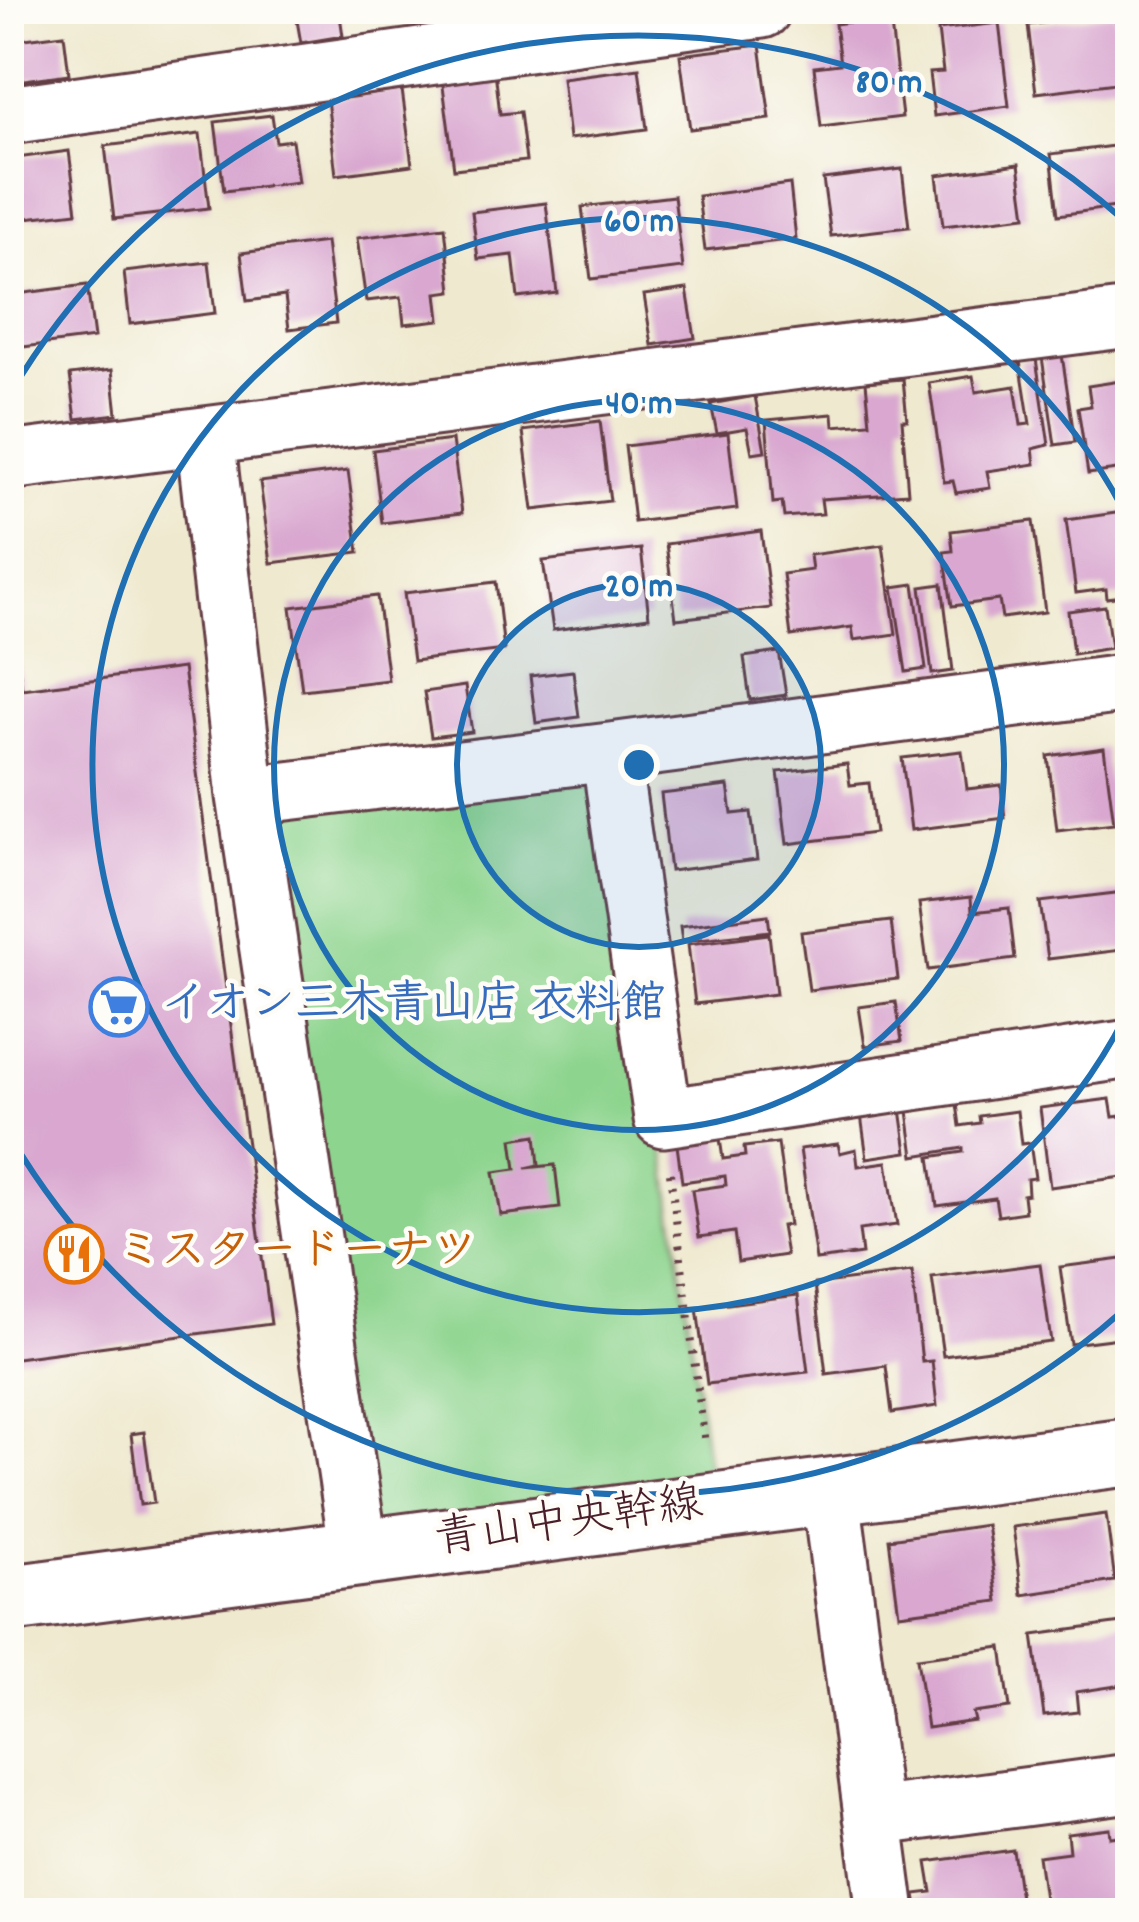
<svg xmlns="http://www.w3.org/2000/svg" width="1139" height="1922" font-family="Dekko,'Klee One',sans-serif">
  <rect width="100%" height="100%" fill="#fdfcf7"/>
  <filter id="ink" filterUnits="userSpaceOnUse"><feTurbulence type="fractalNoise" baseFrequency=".00833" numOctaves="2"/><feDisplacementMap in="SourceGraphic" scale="24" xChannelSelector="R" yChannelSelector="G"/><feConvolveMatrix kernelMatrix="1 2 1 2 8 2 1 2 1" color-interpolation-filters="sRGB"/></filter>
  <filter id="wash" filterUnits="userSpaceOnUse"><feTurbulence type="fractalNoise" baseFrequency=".004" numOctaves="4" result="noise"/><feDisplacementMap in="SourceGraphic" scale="48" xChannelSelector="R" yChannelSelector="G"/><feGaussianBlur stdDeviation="2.7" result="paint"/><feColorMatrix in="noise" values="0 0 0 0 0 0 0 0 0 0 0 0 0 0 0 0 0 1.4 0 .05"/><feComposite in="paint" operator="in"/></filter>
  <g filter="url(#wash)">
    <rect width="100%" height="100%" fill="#efe9cf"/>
    <!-- green -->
    <path fill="#8dd48e" stroke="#6c7a5c" stroke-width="3" d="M 610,752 L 713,1505 L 359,1552 L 246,796 Z"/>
    <g id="blocks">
      <!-- building -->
      <path fill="#d9a7d0" d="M 295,9 L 339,9 L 343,36 L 301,43 Z
        M 1115,13 L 1124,82 L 1036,93 L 1028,25 Z
        M 890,17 L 902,117 L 821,127 L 814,67 L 840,64 L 835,24 Z
        M 999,23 L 1009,106 L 934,116 L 929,73 L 943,72 L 938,30 Z
        M 64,34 L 69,74 L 9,82 L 9,41 Z
        M 760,45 L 770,119 L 690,129 L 680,55 Z
        M 639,68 L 647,129 L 569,139 L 562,78 Z
        M 495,71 L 500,114 L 520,112 L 526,161 L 454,169 L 442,78 Z
        M 402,90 L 412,165 L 336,175 L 327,99 Z
        M 272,115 L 276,142 L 292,140 L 298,182 L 224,191 L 215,122 Z
        M 200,134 L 209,208 L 114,219 L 105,146 Z
        M 1129,144 L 1130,205 L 1058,215 L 1051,154 Z
        M 69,151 L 77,212 L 9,220 L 9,159 Z
        M 1019,164 L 1026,216 L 943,226 L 937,175 Z
        M 902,169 L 909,227 L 831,236 L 823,179 Z
        M 790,184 L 796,239 L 705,250 L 698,196 Z
        M 674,196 L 683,268 L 591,279 L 582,207 Z
        M 546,203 L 557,293 L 518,298 L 513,255 L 478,259 L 472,212 Z
        M 445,227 L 452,291 L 437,293 L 440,320 L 404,324 L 401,297 L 366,301 L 357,238 Z
        M 326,242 L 336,323 L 289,329 L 285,296 L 247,301 L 241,253 Z
        M 209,262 L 215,313 L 130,324 L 124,272 Z
        M 87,285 L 94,338 L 15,348 L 9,295 Z
        M 687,289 L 695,338 L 652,345 L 644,295 Z
        M 1062,355 L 1075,442 L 1055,445 L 1042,357 Z
        M 1130,356 L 1130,457 L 1123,458 L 1124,469 L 1088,474 L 1078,408 L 1091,406 L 1088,386 L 1127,380 L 1124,357 Z
        M 1036,359 L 1049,445 L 1033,449 L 1035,464 L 987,471 L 990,488 L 956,493 L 953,481 L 944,482 L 929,383 L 973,376 L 976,392 L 1015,386 L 1021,425 L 1030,424 L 1020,361 Z
        M 112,370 L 117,414 L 76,419 L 70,375 Z
        M 903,379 L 907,420 L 902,420 L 908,493 L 821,499 L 823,514 L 784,517 L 782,502 L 773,503 L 766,420 L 833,414 L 834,426 L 870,423 L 866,382 Z
        M 755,396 L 765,451 L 752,453 L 747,428 L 717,433 L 711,404 Z
        M 600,421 L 610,501 L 533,510 L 523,431 Z
        M 728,433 L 737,509 L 634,522 L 625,446 Z
        M 452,440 L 462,513 L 382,523 L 373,450 Z
        M 348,471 L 359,552 L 271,563 L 260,482 Z
        M 1130,511 L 1130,595 L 1107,598 L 1106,589 L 1076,593 L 1066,520 Z
        M 1033,521 L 1045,612 L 1002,618 L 999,600 L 952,606 L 944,552 L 953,551 L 951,531 Z
        M 761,531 L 771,608 L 676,619 L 666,544 Z
        M 883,545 L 896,634 L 854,640 L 852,627 L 791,636 L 783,574 L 812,570 L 810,555 Z
        M 641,549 L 649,617 L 553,630 L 543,561 Z
        M 496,582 L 504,650 L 413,661 L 404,593 Z
        M 914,584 L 926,669 L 906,672 L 893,587 Z
        M 942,584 L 953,671 L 932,674 L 921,587 Z
        M 377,596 L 388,680 L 302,690 L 291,607 Z
        M 1105,606 L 1111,648 L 1073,654 L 1068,611 Z
        M 9,639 L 15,639 L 22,689 L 183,668 L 271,1324 L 9,1359 Z
        M 779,652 L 786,695 L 750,700 L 744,657 Z
        M 573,671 L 579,717 L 536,723 L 530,676 Z
        M 465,686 L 472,732 L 431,737 L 424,692 Z
        M 1104,748 L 1114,823 L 1057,830 L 1048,756 Z
        M 962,751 L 967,789 L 1001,785 L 1005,818 L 911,830 L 902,758 Z
        M 847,764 L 850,785 L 869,783 L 875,833 L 787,844 L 778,772 Z
        M 728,786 L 732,814 L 751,812 L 757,860 L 670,871 L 661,794 Z
        M 1124,892 L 1130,949 L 1048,959 L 1040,902 Z
        M 971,897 L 972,912 L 1009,908 L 1015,959 L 928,970 L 919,903 Z
        M 768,915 L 770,931 L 682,941 L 680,926 Z
        M 891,921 L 898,979 L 809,990 L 801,932 Z
        M 769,934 L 776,994 L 695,1004 L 688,944 Z
        M 896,1002 L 902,1041 L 865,1046 L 859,1007 Z
        M 1110,1099 L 1113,1117 L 1130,1115 L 1130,1176 L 1050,1187 L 1040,1108 Z
        M 957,1104 L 960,1126 L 980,1123 L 979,1116 L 1017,1111 L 1021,1144 L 1030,1143 L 1035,1178 L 1027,1179 L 1028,1194 L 1023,1195 L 1025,1212 L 998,1216 L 995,1198 L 937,1206 L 930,1157 L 963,1152 L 963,1148 L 914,1156 L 908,1111 Z
        M 901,1109 L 907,1152 L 867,1158 L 861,1115 Z
        M 719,1132 L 723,1159 L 745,1156 L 744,1147 L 778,1143 L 789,1225 L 781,1226 L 786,1255 L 738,1262 L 734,1232 L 699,1237 L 692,1190 L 726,1185 L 725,1176 L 682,1182 L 676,1138 Z
        M 536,1135 L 539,1165 L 526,1168 L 555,1165 L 560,1208 L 501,1215 L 494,1172 L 516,1169 L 512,1139 Z
        M 838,1144 L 840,1153 L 856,1149 L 858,1166 L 887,1162 L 897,1225 L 859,1230 L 862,1254 L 816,1260 L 800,1149 Z
        M 1130,1258 L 1130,1347 L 1119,1349 L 1119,1338 L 1071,1344 L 1060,1267 Z
        M 1040,1264 L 1051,1342 L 943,1356 L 932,1278 Z
        M 912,1272 L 922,1362 L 932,1361 L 937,1406 L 892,1413 L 886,1366 L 826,1374 L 815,1284 Z
        M 798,1295 L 808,1372 L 707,1384 L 697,1308 Z
        M 144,1432 L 154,1503 L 140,1505 L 131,1434 Z
        M 1106,1514 L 1115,1581 L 1022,1595 L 1013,1527 Z
        M 987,1525 L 998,1601 L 899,1614 L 889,1539 Z
        M 1129,1622 L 1130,1684 L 1076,1692 L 1078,1712 L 1044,1716 L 1033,1635 Z
        M 1002,1647 L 1010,1708 L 973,1713 L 975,1721 L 927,1728 L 917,1658 Z
        M 1109,1828 L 1110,1837 L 1130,1835 L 1130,1913 L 1046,1913 L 1038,1856 L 1069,1852 L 1067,1833 Z
        M 1013,1850 L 1022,1913 L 918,1913 L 915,1894 L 932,1892 L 927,1862 Z"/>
    </g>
  </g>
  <g filter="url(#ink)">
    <use href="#blocks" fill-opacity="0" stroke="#633d44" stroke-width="3"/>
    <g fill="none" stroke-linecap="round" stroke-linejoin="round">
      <defs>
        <path id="street" d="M 9,115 L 762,9
          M 205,436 L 246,796 L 359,1552
          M 9,461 L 1130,318
          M 610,752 L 663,1118 L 1130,1049
          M 246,796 L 610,752 L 1130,683
          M 830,1489 L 886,1913
          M 873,1817 L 1130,1783"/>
        <path id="secondary" d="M 9,1599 L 1130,1452"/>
      </defs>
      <!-- street casing -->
      <use href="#street" stroke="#633d44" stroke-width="63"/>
      <!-- secondary casing -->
      <use href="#secondary" stroke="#633d44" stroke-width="72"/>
      <!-- path -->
      <path stroke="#633d44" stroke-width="8" stroke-dasharray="3 9" stroke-linecap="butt" d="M 670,1173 L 705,1444"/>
      <!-- street -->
      <use href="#street" stroke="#fff" stroke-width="57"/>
      <!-- secondary -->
      <use href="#secondary" stroke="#fff" stroke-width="66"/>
    </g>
  </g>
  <!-- distance rings -->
  <circle cx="639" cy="765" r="182" fill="#1f6fb2" fill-opacity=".12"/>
  <g fill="none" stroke="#1f6fb2" stroke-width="6">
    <circle cx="639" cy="765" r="182"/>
    <circle cx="639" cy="765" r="365"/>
    <path d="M1129 1009A547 547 0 1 1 1129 521"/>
    <path d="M1127 1307A730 730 0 0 1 10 1136M10 394A730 730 0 0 1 1127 223"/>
  </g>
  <!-- icons -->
  <defs>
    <symbol id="supermarket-ring" viewBox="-11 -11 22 22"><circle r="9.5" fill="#fdfcf7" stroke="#3f7fe0" stroke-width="1.5"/><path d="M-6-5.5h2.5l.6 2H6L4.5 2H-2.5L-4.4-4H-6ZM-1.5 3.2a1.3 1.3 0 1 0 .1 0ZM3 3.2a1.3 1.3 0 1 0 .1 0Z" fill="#3f7fe0"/></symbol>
    <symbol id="restaurant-ring" viewBox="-11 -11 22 22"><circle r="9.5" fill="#fdfcf7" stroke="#e8710a" stroke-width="1.5"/><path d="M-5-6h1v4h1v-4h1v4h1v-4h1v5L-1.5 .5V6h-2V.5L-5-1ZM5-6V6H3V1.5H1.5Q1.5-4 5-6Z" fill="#e8710a"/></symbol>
  </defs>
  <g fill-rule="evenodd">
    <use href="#supermarket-ring" x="86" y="974" width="66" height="66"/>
    <use href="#restaurant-ring" x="41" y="1221" width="66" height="66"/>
  </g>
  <g text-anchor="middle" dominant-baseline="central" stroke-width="9" stroke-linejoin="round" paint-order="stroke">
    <!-- shop labels -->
    <g font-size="45" font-weight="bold" fill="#366cbe" stroke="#fdfcf7" text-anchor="start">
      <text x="161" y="1007">イオン三木青山店 衣料館</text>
    </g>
    <!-- food labels -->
    <g font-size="45" font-weight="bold" fill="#c56008" stroke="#fdfcf7" text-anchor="start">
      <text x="116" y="1254">ミスタードーナツ</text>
    </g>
    <!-- street labels -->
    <g font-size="45" fill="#4a1f2b" stroke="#fdfcf7">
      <text transform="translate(569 1524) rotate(-8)">青山中央幹線</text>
    </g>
  </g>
  <circle cx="639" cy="765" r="18" fill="#1f6fb2" stroke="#fdfcf7" stroke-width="6"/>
  <g font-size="36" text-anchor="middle" font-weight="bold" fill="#1f6fb2" stroke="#fdfcf7" stroke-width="9" stroke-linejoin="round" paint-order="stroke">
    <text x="889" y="92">80 m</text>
    <text x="639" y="231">60 m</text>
    <text x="639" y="413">40 m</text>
    <text x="639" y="596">20 m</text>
  </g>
  <!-- margin -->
  <rect width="1139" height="1922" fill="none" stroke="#fdfcf7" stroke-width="48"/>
</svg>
